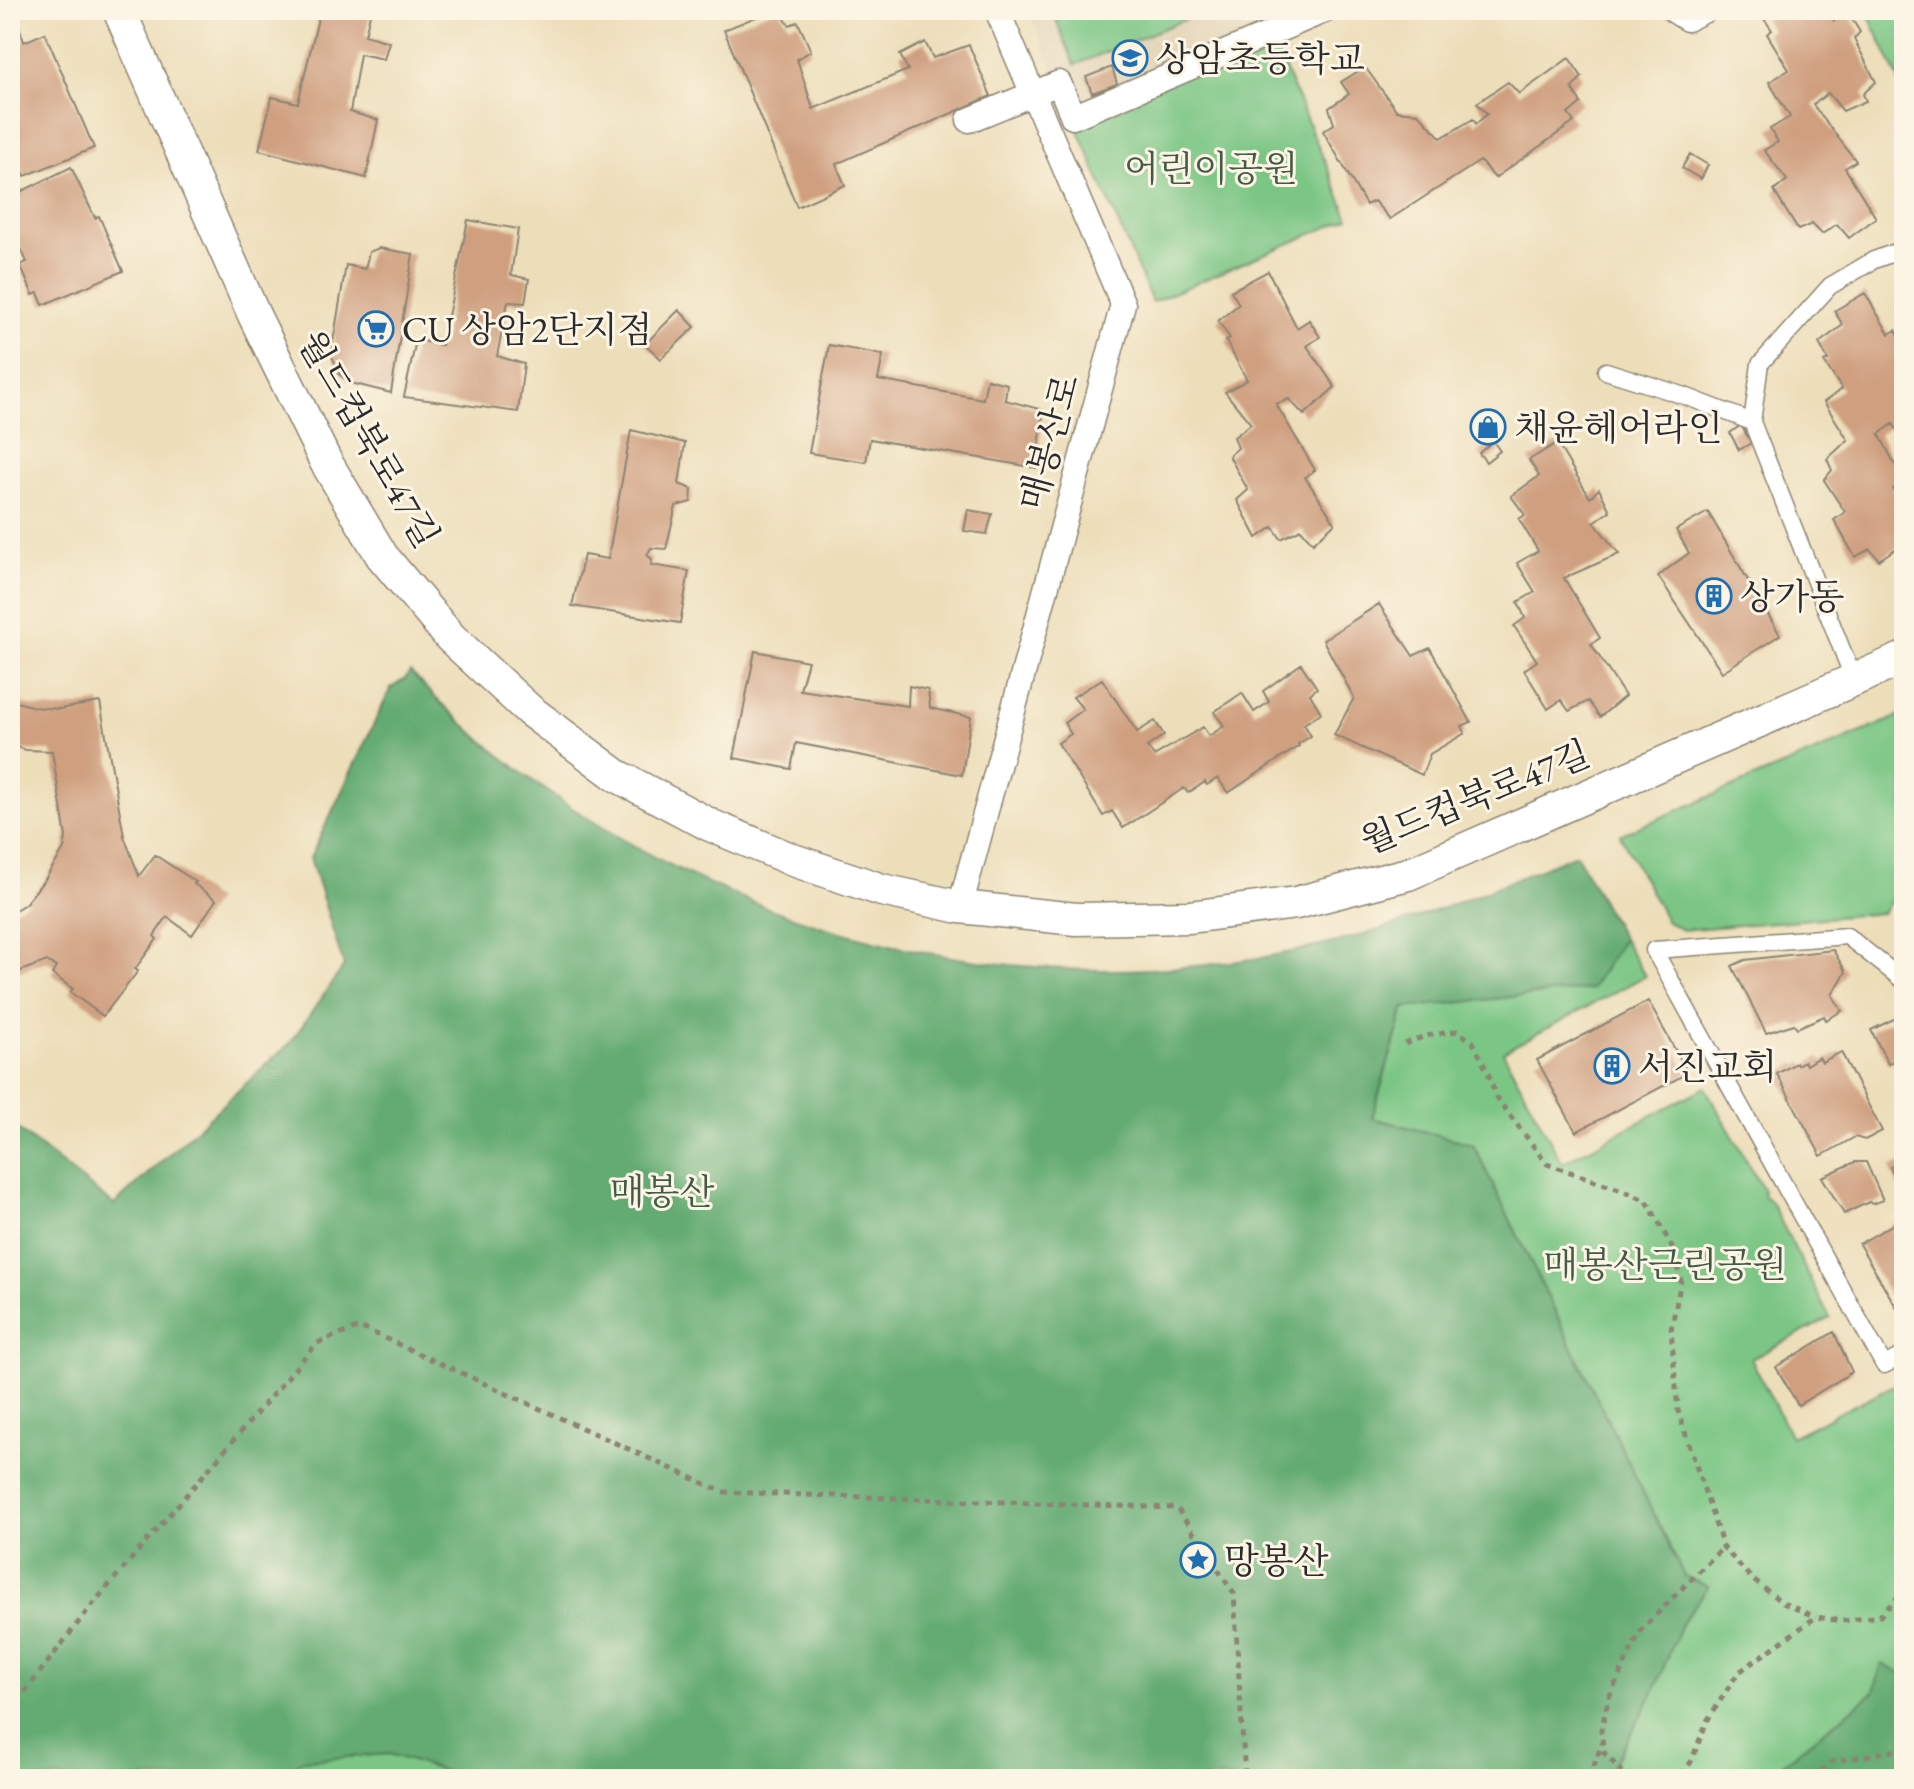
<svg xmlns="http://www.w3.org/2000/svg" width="1914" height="1789" font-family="'EB Garamond','Noto Serif KR',serif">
  <rect width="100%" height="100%" fill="#fcf5e5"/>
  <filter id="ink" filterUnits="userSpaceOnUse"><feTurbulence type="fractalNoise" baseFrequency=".0125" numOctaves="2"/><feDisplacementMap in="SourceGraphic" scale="16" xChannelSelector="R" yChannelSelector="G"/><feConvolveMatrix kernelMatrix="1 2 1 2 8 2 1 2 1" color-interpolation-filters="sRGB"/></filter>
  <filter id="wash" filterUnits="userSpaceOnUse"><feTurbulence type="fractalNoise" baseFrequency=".006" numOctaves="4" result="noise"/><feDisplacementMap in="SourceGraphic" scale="32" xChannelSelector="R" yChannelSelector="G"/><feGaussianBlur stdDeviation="1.8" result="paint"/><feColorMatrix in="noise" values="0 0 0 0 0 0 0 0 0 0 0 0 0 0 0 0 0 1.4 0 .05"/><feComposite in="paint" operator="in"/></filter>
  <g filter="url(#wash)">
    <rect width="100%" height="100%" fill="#eddeba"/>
    <!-- built -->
    <path fill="#e1d2b4" d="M 1028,10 L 1326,10 L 1073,117 Z"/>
    <!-- green -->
    <path fill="#7bc685" stroke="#537858" stroke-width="2" d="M 1052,10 L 1208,10 L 1075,65 Z
      M 1866,10 L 1904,10 L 1904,91 Z
      M 1270,34 L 1349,218 L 1152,302 L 1073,117 Z
      M 1904,714 L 1904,881 L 1883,913 L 1682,930 L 1667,922 L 1620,835 Z
      M 1623,939 L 1645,976 L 1503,1052 L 1562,1163 L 1705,1087 L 1764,1191 L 1763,1195 L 1771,1202 L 1830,1318 L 1751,1359 L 1791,1437 L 1904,1380 L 1904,1675 L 1882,1665 L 1874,1692 L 1782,1764 L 1768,1779 L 1593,1779 L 1608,1774 L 1652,1696 L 1681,1624 L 1708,1587 L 1684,1576 L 1473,1144 L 1372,1118 L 1404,1008 L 1591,989 Z
      M 389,1754 L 470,1779 L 271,1779 L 302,1760 Z"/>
    <!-- forest -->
    <path fill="#64ab72" stroke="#486b4e" stroke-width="2" d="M 410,672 C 636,911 984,1019 1306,949 C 1400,929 1488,891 1576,854 L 1623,939 L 1591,989 L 1404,1008 L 1372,1118 L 1473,1144 L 1684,1576 L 1708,1587 L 1681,1624 L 1652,1696 L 1608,1775 L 1593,1779 L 470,1779 L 389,1754 L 303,1760 L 271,1779 L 10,1779 L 10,1123 L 114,1205 L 290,1043 L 344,966 L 310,858 L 391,688 L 405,679 Z
      M 1882,1664 L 1904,1675 L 1904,1779 L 1768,1779 L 1782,1764 L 1874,1692 Z"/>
    <g id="blocks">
      <!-- building -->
      <path fill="#cf9f7f" d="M 320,10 L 371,10 L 365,35 L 389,42 L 384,59 L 360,54 L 350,112 L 378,120 L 366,178 L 259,150 L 272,97 L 298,103 Z
        M 773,10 L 779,10 L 789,25 L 798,22 L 811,51 L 797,59 L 813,109 L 908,70 L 900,55 L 925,42 L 933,58 L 969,45 L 991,96 L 836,164 L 845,185 L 797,207 L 724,30 Z
        M 1775,10 L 1829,10 L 1834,21 L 1846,10 L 1860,32 L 1854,39 L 1876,82 L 1863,94 L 1866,101 L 1843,111 L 1828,93 L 1813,105 L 1856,161 L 1845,168 L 1876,218 L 1849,238 L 1837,224 L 1822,234 L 1812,224 L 1798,230 L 1774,191 L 1787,180 L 1764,150 L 1778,142 L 1770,129 L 1790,117 L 1769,82 L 1789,70 L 1767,34 L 1772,30 L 1764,19 Z
        M 19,26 L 24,42 L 45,33 L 94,148 L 25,176 L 10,141 L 10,31 Z
        M 1569,58 L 1582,77 L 1572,88 L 1581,103 L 1568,114 L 1574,122 L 1495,178 L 1480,161 L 1390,219 L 1374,201 L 1366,205 L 1323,131 L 1334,124 L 1329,108 L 1349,94 L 1341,82 L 1365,67 L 1397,111 L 1418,113 L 1441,138 L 1473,119 L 1476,124 L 1487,114 L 1477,103 L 1508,82 L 1519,94 Z
        M 1112,67 L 1117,84 L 1092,93 L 1086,77 Z
        M 1690,154 L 1708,165 L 1701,179 L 1682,168 Z
        M 71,167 L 95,218 L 99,216 L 123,271 L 43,305 L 38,293 L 33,295 L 20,265 L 27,262 L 10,224 L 10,197 Z
        M 468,220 L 518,229 L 511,275 L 529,279 L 525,303 L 508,302 L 497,356 L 524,364 L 518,412 L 404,397 L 416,340 L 442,345 Z
        M 379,248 L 413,254 L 391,393 L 351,383 L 340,375 L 331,354 L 346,265 L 365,269 L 369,252 Z
        M 1268,271 L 1297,328 L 1309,320 L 1320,337 L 1307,346 L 1335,387 L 1304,415 L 1289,399 L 1276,404 L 1315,470 L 1305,477 L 1335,523 L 1313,543 L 1301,529 L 1281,539 L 1273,527 L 1257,538 L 1237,500 L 1248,490 L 1229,456 L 1238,448 L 1234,437 L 1251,424 L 1225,392 L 1247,380 L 1226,341 L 1230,338 L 1218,321 L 1239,304 L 1231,291 Z
        M 1865,293 L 1889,334 L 1896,330 L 1904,343 L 1904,439 L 1893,424 L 1879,434 L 1904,482 L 1893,489 L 1904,505 L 1904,559 L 1897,548 L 1879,560 L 1870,549 L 1855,557 L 1834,520 L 1845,512 L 1824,480 L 1832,470 L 1827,459 L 1848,440 L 1824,402 L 1842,389 L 1824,362 L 1828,360 L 1819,343 L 1843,325 L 1834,311 Z
        M 679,310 L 695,327 L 661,359 L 645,344 Z
        M 829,345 L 883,355 L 878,380 L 983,399 L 987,379 L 1007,384 L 1005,400 L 1043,410 L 1037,468 L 870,439 L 866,462 L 809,453 Z
        M 1741,425 L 1751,443 L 1739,450 L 1730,433 Z
        M 631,430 L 685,443 L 679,484 L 692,489 L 691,502 L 676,506 L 666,549 L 651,548 L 647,555 L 652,559 L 651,565 L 689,571 L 680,623 L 572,606 L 584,555 L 608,559 Z
        M 1493,441 L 1500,451 L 1486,462 L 1479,453 Z
        M 1557,443 L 1590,498 L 1599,489 L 1610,511 L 1594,522 L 1619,554 L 1564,578 L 1600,638 L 1591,644 L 1625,696 L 1600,717 L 1588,701 L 1569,711 L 1561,700 L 1548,709 L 1524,670 L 1537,661 L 1514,626 L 1525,618 L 1518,602 L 1535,592 L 1517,563 L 1538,551 L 1519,519 L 1525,515 L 1511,496 L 1539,476 L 1529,460 Z
        M 968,510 L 992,514 L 987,534 L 964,531 Z
        M 1708,512 L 1780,635 L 1722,672 L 1658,576 L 1689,553 L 1676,530 Z
        M 1379,604 L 1413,656 L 1430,648 L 1471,722 L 1462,726 L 1465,733 L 1430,754 L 1422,775 L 1334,735 L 1354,698 L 1323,640 Z
        M 755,651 L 808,661 L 800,690 L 908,706 L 909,686 L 928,690 L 930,708 L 971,717 L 962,775 L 796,743 L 791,769 L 734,758 Z
        M 1301,664 L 1317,688 L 1310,694 L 1321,713 L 1304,724 L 1311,736 L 1298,744 L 1299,746 L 1228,793 L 1218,778 L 1207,785 L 1205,782 L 1188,793 L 1184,788 L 1123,828 L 1112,811 L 1103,816 L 1058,743 L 1071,734 L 1064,723 L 1083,709 L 1073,697 L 1102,679 L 1137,732 L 1155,721 L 1164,735 L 1147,747 L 1154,756 L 1203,727 L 1209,736 L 1224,726 L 1214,712 L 1242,693 L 1254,712 L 1269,702 L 1263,691 Z
        M 10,700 L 34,707 L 59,709 L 100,702 L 124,836 L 139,876 L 155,855 L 196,882 L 194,884 L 216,900 L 192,935 L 167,917 L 154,936 L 157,939 L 135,969 L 138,971 L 103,1016 L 70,992 L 73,989 L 52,974 L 56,967 L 47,961 L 10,975 L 10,913 L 25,904 L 46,878 L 64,849 L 66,837 L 52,751 L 26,750 L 10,745 Z
        M 1833,950 L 1846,972 L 1832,995 L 1842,1011 L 1826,1020 L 1824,1016 L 1797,1028 L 1794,1024 L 1766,1033 L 1732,966 L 1745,960 Z
        M 1648,1001 L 1688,1073 L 1576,1132 L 1537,1060 Z
        M 1904,1014 L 1904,1056 L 1888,1064 L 1871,1030 Z
        M 1841,1052 L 1882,1131 L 1865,1140 L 1855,1137 L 1821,1156 L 1777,1074 L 1796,1063 L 1797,1065 L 1804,1061 L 1806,1065 L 1819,1057 L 1822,1062 Z
        M 1855,1162 L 1866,1162 L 1883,1200 L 1872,1204 L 1869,1202 L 1844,1214 L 1822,1177 Z
        M 1904,1162 L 1904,1202 L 1890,1167 Z
        M 1904,1218 L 1904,1306 L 1898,1310 L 1859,1244 Z
        M 1834,1332 L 1852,1372 L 1798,1405 L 1776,1367 Z"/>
    </g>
  </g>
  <g filter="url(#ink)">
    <use href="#blocks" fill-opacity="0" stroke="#8c8472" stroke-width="2"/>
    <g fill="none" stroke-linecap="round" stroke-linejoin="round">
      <defs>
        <path id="service" d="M 1606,371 L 1685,396 L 1752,422 L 1854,680
          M 1752,422 L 1760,364 L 1830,286 L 1874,260 L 1904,249
          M 1904,981 L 1847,936 L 1654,950 L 1884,1365 L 1904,1355"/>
        <path id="pedestrian" d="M 1673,10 L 1687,19 L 1705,10
          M 969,120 L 1059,83 L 1073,117 L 1326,10
          M 960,907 L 1123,304 L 997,10"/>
        <path id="minor" d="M 119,10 L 254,315 L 326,462 L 382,556 L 450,637 L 529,710 L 616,775 L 710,825 L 793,860 L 882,890 L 960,907 L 1076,919 L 1190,917 L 1296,903 L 1408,874 L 1904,658"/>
      </defs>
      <!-- service casing -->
      <use href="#service" stroke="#8c8472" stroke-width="19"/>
      <!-- pedestrian casing -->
      <use href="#pedestrian" stroke="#8c8472" stroke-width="27"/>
      <!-- minor casing -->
      <use href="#minor" stroke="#8c8472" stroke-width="35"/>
      <!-- path -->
      <path stroke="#8c8472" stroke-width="5" stroke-dasharray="6 6" stroke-linecap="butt" d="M 1405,1044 L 1425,1036 L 1457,1031 L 1473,1042 L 1488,1073 L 1496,1097 L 1547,1164 L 1622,1190 L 1647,1201 L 1672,1247 L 1681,1281 L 1671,1330 L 1678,1411 L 1723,1547 L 1752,1579 L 1783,1603 L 1816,1617
        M 10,1711 L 91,1606 L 317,1343 L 360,1327 L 723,1492 L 1177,1508 L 1234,1594 L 1245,1779
        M 1594,1779 L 1594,1766 L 1602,1743
        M 1633,1779 L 1626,1776 L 1604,1753 L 1601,1730 L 1609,1697 L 1641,1630 L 1723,1547
        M 1670,1779 L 1682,1774 L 1691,1762 L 1707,1721 L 1738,1673 L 1816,1617 L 1842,1621 L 1880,1616 L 1904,1590
        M 1812,1779 L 1831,1762 L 1904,1749"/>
      <!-- service -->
      <use href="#service" stroke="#fff" stroke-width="16"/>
      <!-- pedestrian -->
      <use href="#pedestrian" stroke="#fff" stroke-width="24"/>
      <!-- minor -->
      <use href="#minor" stroke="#fff" stroke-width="32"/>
    </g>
  </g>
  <!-- icons -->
  <defs>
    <symbol id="school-ring" viewBox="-11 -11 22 22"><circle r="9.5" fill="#fcf5e5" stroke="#1f6fb2" stroke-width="1.5"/><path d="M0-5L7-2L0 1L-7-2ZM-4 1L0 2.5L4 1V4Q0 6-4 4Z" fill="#1f6fb2"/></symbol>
    <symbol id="supermarket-ring" viewBox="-11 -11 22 22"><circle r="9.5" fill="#fcf5e5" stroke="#1f6fb2" stroke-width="1.5"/><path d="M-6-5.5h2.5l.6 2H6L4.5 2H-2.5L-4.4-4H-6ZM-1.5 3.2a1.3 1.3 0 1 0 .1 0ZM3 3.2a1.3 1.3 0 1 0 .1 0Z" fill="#1f6fb2"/></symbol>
    <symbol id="shop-ring" viewBox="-11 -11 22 22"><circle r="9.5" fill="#fcf5e5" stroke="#1f6fb2" stroke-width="1.5"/><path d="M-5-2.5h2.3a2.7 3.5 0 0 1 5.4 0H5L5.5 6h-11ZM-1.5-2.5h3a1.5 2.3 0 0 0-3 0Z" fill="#1f6fb2"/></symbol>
    <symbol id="building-ring" viewBox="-11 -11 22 22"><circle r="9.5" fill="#fcf5e5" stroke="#1f6fb2" stroke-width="1.5"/><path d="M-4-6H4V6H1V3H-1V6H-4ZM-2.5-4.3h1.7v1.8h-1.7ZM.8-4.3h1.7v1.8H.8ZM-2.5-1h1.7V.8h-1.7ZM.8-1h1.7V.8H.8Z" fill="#1f6fb2"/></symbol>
    <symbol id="sight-ring" viewBox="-11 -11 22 22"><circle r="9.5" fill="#fcf5e5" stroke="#1f6fb2" stroke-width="1.5"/><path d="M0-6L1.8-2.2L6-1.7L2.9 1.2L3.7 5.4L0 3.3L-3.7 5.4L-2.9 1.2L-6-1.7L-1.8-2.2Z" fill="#1f6fb2"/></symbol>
  </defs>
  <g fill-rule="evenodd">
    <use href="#school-ring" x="1110" y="38" width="40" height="40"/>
    <use href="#supermarket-ring" x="356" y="309" width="40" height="40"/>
    <use href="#shop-ring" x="1468" y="407" width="40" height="40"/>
    <use href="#building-ring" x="1694" y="576" width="40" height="40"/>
    <use href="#building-ring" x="1592" y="1046" width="40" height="40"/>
    <use href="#sight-ring" x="1178" y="1540" width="40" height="40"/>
  </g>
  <g text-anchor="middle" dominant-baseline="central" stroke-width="6" stroke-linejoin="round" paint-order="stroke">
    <!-- poi labels -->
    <g font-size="36" fill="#2b2b2b" stroke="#fcf5e5" text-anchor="start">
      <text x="1156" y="58">상암초등학교</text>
      <text x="402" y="329">CU 상암2단지점</text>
      <text x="1514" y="427">채윤헤어라인</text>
      <text x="1740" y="596">상가동</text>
      <text x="1638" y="1066">서진교회</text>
      <text x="1224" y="1560">망봉산</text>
    </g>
    <!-- park labels -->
    <g font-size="36" fill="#435a46" stroke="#fcf5e5">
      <text x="1211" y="168">어린이공원</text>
      <text x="662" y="1191">매봉산</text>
      <text x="1665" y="1264">매봉산근린공원</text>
    </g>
    <!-- street labels -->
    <g font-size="36" fill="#2b2b2b" stroke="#fcf5e5">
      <text transform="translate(369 439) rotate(60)">월드컵북로47길</text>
      <text transform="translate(1049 442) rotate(-75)">매봉산로</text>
      <text transform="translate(1475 797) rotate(-22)">월드컵북로47길</text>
    </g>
  </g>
  <!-- margin -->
  <rect width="1914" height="1789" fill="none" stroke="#fcf5e5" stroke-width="40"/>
</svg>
